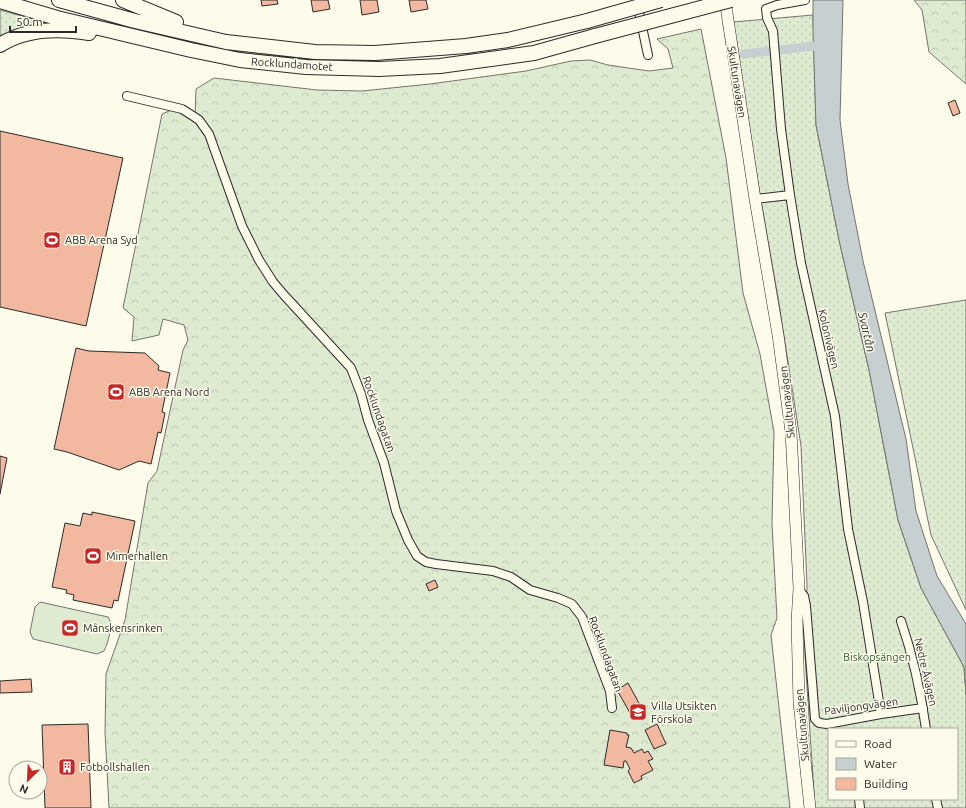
<svg xmlns="http://www.w3.org/2000/svg" width="966" height="808" font-family="Ubuntu,sans-serif">
  <defs>
    <pattern id="grass-dots" width="8" height="8" patternUnits="userSpaceOnUse"><rect width="8" height="8" fill="#deebd1"/><path d="M2 2h.1M6 6h.1" fill="none" stroke="#bfcab4" stroke-width="1.8" stroke-linecap="round"/></pattern>
    <pattern id="forest-crowns" width="20" height="18" patternUnits="userSpaceOnUse"><rect width="20" height="18" fill="#deebd1"/><path d="M2 6a3 3 0 1 1 6 0M12 15a3 3 0 1 1 6 0" fill="none" stroke="#bfcab4"/></pattern>
  </defs>
  <rect width="100%" height="100%" fill="#fdfbea"/>
  <!-- grass -->
  <path fill="url(#grass-dots)" stroke="#74746e" fill-rule="evenodd" d="M 0,10 L 51,24 L 0,39 Z
    M 813,15 L 816,125 L 839,240 L 869,370 L 898,520 L 921,588 L 964,667 L 966,694 L 966,808 L 815,808 L 805,656 L 807,585 L 801,446 L 779,303 L 757,177 L 733,22 ZM 829,729 L 957,729 L 957,799 L 829,799 Z
    M 966,300 L 966,610 L 931,535 L 885,313 Z"/>
  <!-- forest -->
  <path fill="url(#forest-crowns)" stroke="#74746e" d="M 914,0 L 966,0 L 966,84 L 929,52 L 922,10 Z
    M 701,29 L 726,158 L 743,293 L 760,354 L 774,432 L 772,524 L 777,618 L 771,635 L 790,808 L 109,808 L 105,732 L 106,674 L 125,620 L 148,483 L 157,471 L 183,350 L 188,340 L 184,325 L 163,319 L 159,335 L 132,341 L 134,317 L 123,308 L 162,114 L 176,108 L 195,117 L 196,89 L 214,78 L 317,90 L 362,91 L 430,84 L 526,71 L 571,61 L 590,60 L 608,65 L 649,71 L 673,68 L 668,49 L 657,39 Z"/>
  <!-- pitch -->
  <path fill="#deebd1" stroke="#74746e" d="M 40,602 L 108,617 C 114,623 108,643 104,651 L 97,654 L 33,639 L 30,632 L 35,607 Z"/>
  <!-- water -->
  <path fill="#c7d0d0" stroke="#74746e" d="M 813,0 L 843,0 L 840,120 L 848,184 L 863,261 L 906,439 L 916,511 L 937,576 L 966,624 L 966,694 L 964,667 L 921,588 L 898,520 L 869,370 L 839,240 L 816,125 L 813,32 Z"/>
  <g fill="none" stroke-linecap="round" stroke-linejoin="round">
    <!-- canal -->
    <path stroke="#c7d0d0" stroke-width="9" d="M 743,54 L 825,45"/>
  </g>
  <!-- building -->
  <path fill="#f2b8a0" stroke="#2b2b2b" d="M 261,0 L 277,0 L 278,4 L 262,6 Z
    M 311,0 L 328,0 L 330,9 L 313,12 Z
    M 360,0 L 377,0 L 379,12 L 362,15 Z
    M 409,0 L 426,0 L 428,9 L 411,12 Z
    M 955,100 L 960,113 L 953,116 L 948,103 Z
    M 0,131 L 123,158 L 86,326 L 0,307 Z
    M 76,348 L 89,351 L 145,353 L 159,366 L 158,370 L 170,373 L 162,412 L 165,413 L 161,433 L 158,432 L 151,464 L 139,461 L 119,470 L 67,452 L 54,449 Z
    M 0,456 L 7,458 L 0,494 Z
    M 92,512 L 135,521 L 118,601 L 114,600 L 112,608 L 73,600 L 74,595 L 66,593 L 67,590 L 52,587 L 65,523 L 80,526 L 83,513 L 92,515 Z
    M 435,580 L 438,587 L 429,591 L 426,584 Z
    M 31,679 L 32,692 L 0,693 L 0,681 Z
    M 628,683 L 641,707 L 630,713 L 617,690 Z
    M 88,724 L 91,808 L 45,808 L 42,725 Z
    M 657,724 L 666,744 L 654,749 L 645,730 Z
    M 610,730 L 627,733 L 627,735 L 629,735 L 626,747 L 631,748 L 634,753 L 642,749 L 644,753 L 648,751 L 653,759 L 648,761 L 653,770 L 641,776 L 642,779 L 634,783 L 628,771 L 630,769 L 626,761 L 624,761 L 623,768 L 604,765 Z"/>
  <g fill="none" stroke-linecap="round" stroke-linejoin="round">
    <defs>
      <path id="street" d="M 805,0 L 777,5 L 766,9 L 767,18 L 773,31 L 781,129 L 790,195 L 801,263 L 835,416 L 848,529 L 863,602 L 881,714
        M 637,3 L 648,55
        M 127,96 L 182,109 L 193,116 L 199,120 L 209,134 L 242,226 L 259,260 L 273,282 L 284,295 L 351,368 L 361,394 L 368,420 L 384,463 L 396,511 L 408,540 L 417,556 L 426,562 L 436,564 L 493,571 L 511,577 L 530,590 L 558,598 L 572,604 L 582,617 L 610,691 L 612,708
        M 755,199 L 790,195
        M 799,590 L 804,596 L 806,606 L 815,719 L 819,723 L 827,724 L 881,714 L 923,708
        M 901,621 C 913,656 921,693 926,729
        M 859,799 L 860,808
        M 936,799 L 938,808"/>
      <path id="secondary" d="M 725,0 L 755,199 L 778,335 L 791,432 L 799,588 L 797,621 L 799,702 L 810,808"/>
      <path id="highway" d="M 59,0 L 135,21 L 226,42 L 315,52 L 375,53 L 466,46 L 508,40 L 587,21
        M 123,0 L 176,22
        M 0,1 L 57,18 L 191,50 L 240,60 L 306,67 L 379,69 L 440,66 L 534,53 L 595,36
        M 0,45 C 26,28 59,28 89,33"/>
    </defs>
    <!-- street casing -->
    <use href="#street" stroke="#2b2b2b" stroke-width="10"/>
    <!-- secondary casing -->
    <use href="#secondary" stroke="#2b2b2b" stroke-width="12"/>
    <!-- highway casing -->
    <use href="#highway" stroke="#2b2b2b" stroke-width="16"/>
    <!-- street -->
    <use href="#street" stroke="#fdfbea" stroke-width="8"/>
    <!-- secondary -->
    <use href="#secondary" stroke="#fdfbea" stroke-width="11"/>
    <!-- highway -->
    <use href="#highway" stroke="#fdfbea" stroke-width="14"/>
    <defs>
      <path id="highway-bridge" d="M 587,21 L 661,0
        M 595,36 L 731,0"/>
    </defs>
    <!-- highway-bridge casing -->
    <use href="#highway-bridge" stroke="#2b2b2b" stroke-width="16" stroke-linecap="butt"/>
    <!-- highway-bridge -->
    <use href="#highway-bridge" stroke="#fdfbea" stroke-width="14"/>
  </g>
  <!-- icons -->
  <defs>
    <symbol id="stadium-square" viewBox="-11 -11 22 22"><rect x="-9" y="-9" width="18" height="18" rx="4" fill="#c62828" stroke="#fdfbea"/><path d="M0-5a6.5 5 0 1 0 0 10a6.5 5 0 1 0 0-10ZM-3.5-1.8h7v3.6h-7Z" fill="#fff"/></symbol>
    <symbol id="school-square" viewBox="-11 -11 22 22"><rect x="-9" y="-9" width="18" height="18" rx="4" fill="#c62828" stroke="#fdfbea"/><path d="M0-5L7-2L0 1L-7-2ZM-4 1L0 2.5L4 1V4Q0 6-4 4Z" fill="#fff"/></symbol>
    <symbol id="building-square" viewBox="-11 -11 22 22"><rect x="-9" y="-9" width="18" height="18" rx="4" fill="#c62828" stroke="#fdfbea"/><path d="M-4-6H4V6H1V3H-1V6H-4ZM-2.5-4.3h1.7v1.8h-1.7ZM.8-4.3h1.7v1.8H.8ZM-2.5-1h1.7V.8h-1.7ZM.8-1h1.7V.8H.8Z" fill="#fff"/></symbol>
  </defs>
  <g fill-rule="evenodd">
    <use href="#stadium-square" x="42" y="230" width="20" height="20"/>
    <use href="#stadium-square" x="106" y="382" width="20" height="20"/>
    <use href="#stadium-square" x="83" y="546" width="20" height="20"/>
    <use href="#stadium-square" x="60" y="618" width="20" height="20"/>
    <use href="#school-square" x="628" y="702" width="20" height="20"/>
    <use href="#building-square" x="57" y="757" width="20" height="20"/>
  </g>
  <g text-anchor="middle" dominant-baseline="central" stroke-width="3" stroke-linejoin="round" paint-order="stroke">
    <!-- street labels -->
    <g font-size="11" fill="#2b2b2b" stroke="#fdfbea">
      <text transform="translate(292 64) rotate(4)">Rocklundamotet</text>
      <text transform="translate(737 82) rotate(81)">Skultunavägen</text>
      <text transform="translate(829 339) rotate(77)">Kolonivägen</text>
      <text transform="translate(787 402) rotate(-96)">Skultunavägen</text>
      <text transform="translate(379 414) rotate(71)">Rocklundagatan</text>
      <text transform="translate(606 654) rotate(70)">Rocklundagatan</text>
      <text transform="translate(926 672) rotate(77)">Nedre Åvägen</text>
      <text transform="translate(861 706) rotate(-8)">Paviljongvägen</text>
      <text transform="translate(802 725) rotate(-95)">Skultunavägen</text>
    </g>
    <!-- poi labels -->
    <g font-size="11" fill="#2b2b2b" stroke="#fdfbea" text-anchor="start">
      <text x="65" y="240">ABB Arena Syd</text>
      <text x="129" y="392">ABB Arena Nord</text>
      <text x="106" y="556">Mimerhallen</text>
      <text x="83" y="628">Månskensrinken</text>
      <text x="651" y="706">Villa Utsikten<tspan x="651" dy="13">Förskola</tspan></text>
      <text x="80" y="767">Fotbollshallen</text>
    </g>
    <!-- park labels -->
    <g font-size="11" fill="#34623c" stroke="#fdfbea">
      <text x="877" y="657">Biskopsängen</text>
    </g>
    <!-- water labels -->
    <g font-size="12" font-style="italic" fill="#2b2b2b" stroke="#fdfbea">
      <text transform="translate(867 332) rotate(77)">Svartån</text>
    </g>
  </g>
  <!-- legend -->
  <rect x="828" y="728" width="130" height="72" fill="#fdfbea" stroke="#a9a89e"/>
  <rect x="836" y="741" width="20" height="6" fill="#fdfbea" stroke="#a9a89e"/>
  <text x="864" y="748" font-size="12" fill="#2b2b2b">Road</text>
  <rect x="836" y="758" width="20" height="12" fill="#c7d0d0" stroke="#a9a89e"/>
  <text x="864" y="768" font-size="12" fill="#2b2b2b">Water</text>
  <rect x="836" y="778" width="20" height="12" fill="#f2b8a0" stroke="#a9a89e"/>
  <text x="864" y="788" font-size="12" fill="#2b2b2b">Building</text>
  <!-- north arrow -->
  <g transform="translate(28 780) rotate(204)"><circle r="19" fill="#fdfbea" stroke="#a9a89e"/>
  <path d="M0-3L7 15L0 10L-7 15Z" fill="#c62828"/>
  <text y="-6" font-size="11" font-weight="bold" text-anchor="middle" fill="#2b2b2b">N</text>
  </g>
  <!-- scale -->
  <path d="M10 26v6h66v-6" fill="none" stroke="#2b2b2b" stroke-width="2"/>
  <text x="16" y="26" font-size="12" fill="#2b2b2b" stroke="#fdfbea" stroke-width="3" paint-order="stroke">50 m</text>
</svg>
